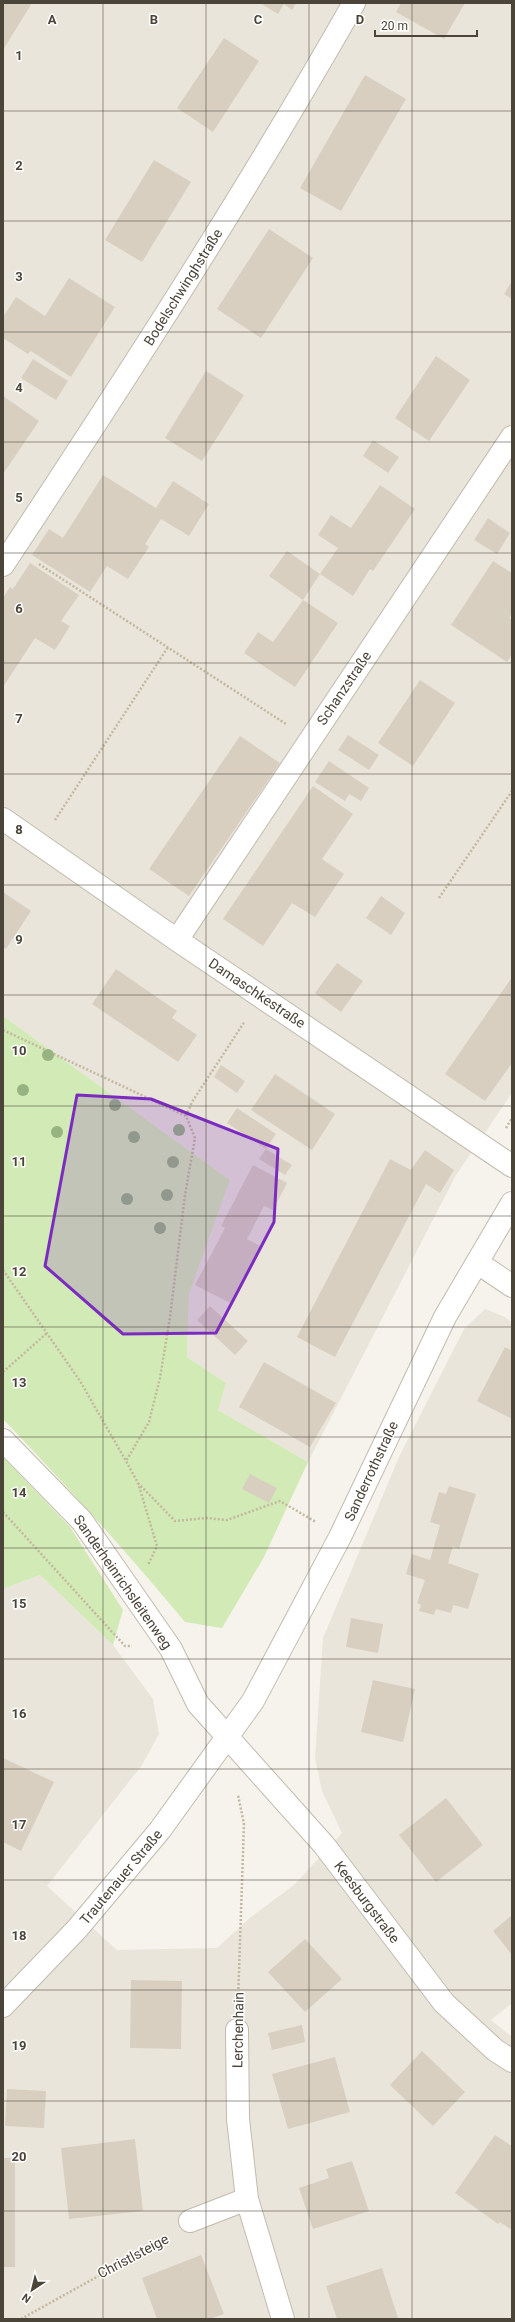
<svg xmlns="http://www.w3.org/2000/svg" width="515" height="2322" font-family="Roboto,sans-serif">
  <rect width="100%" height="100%" fill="#f6f3ec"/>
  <!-- residential -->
  <path fill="#eae5da" d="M 3,3 L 512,3 L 512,1093 L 456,1175 L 308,1462 L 218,1410 L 226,1383 L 187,1357 L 189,1294 L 230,1180 L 3,1016 Z
    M 485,1309 L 505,1317 L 512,1323 L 512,2003 L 491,2020 L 512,2037 L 512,2319 L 3,2319 L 3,1589 L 40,1575 L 113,1645 L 153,1699 L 159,1734 L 142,1765 L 47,1886 L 117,1950 L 217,1948 L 251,1917 L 294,1885 L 342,1833 L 322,1791 L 315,1758 L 323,1638 L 399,1457 L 464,1329 Z"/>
  <!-- green -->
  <path fill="#d2eab5" d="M 3,1016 L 230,1180 L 189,1294 L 187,1357 L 226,1383 L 218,1410 L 308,1462 L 264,1557 L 222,1628 L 185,1622 C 127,1552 66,1485 3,1419 Z
    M 3,1457 L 70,1527 L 123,1610 L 113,1645 L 40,1575 L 3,1589 Z"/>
  <!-- building -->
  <path fill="#d8cfc1" d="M 3,3 L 32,3 L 3,50 Z
    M 260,3 L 296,3 L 292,10 L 284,4 L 278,14 Z
    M 401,3 L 465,3 L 444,39 L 396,12 Z
    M 224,38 L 259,61 L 213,132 L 177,108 Z
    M 365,75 L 406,99 L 341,211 L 300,188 Z
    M 154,160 L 191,182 L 142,262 L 105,240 Z
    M 269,229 L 313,258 L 261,338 L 217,309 Z
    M 69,278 L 115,307 L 71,377 L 31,351 L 28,354 L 3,338 L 3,317 L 16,297 L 45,316 Z
    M 512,281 L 512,299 L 504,294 Z
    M 436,356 L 470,380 L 429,441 L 395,418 Z
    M 33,359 L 68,381 L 56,400 L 21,378 Z
    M 206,371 L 244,395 L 202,461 L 165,438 Z
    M 3,396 L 39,421 L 3,474 Z
    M 373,440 L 399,457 L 388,473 L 363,456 Z
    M 103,475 L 156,508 L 173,481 L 209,504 L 189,536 L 161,519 L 145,544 L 149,547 L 128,579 L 107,566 L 90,592 L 32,555 L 49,529 L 63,538 Z
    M 380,485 L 415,509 L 373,571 L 370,569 L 353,596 L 320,574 L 338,548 L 318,535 L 331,515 L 351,528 Z
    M 488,518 L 510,533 L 497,554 L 474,540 Z
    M 287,551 L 320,574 L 303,600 L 269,576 Z
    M 493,561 L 512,573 L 512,613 L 509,618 L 512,620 L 512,654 L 507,662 L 451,625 Z
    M 30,563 L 79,595 L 61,621 L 70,626 L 55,650 L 35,638 L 3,687 L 3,598 L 10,587 L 13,589 Z
    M 303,600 L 338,623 L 295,687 L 244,653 L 258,632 L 273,642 Z
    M 420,680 L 455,703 L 413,766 L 378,743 Z
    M 348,735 L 379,755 L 369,770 L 338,750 Z
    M 240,736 L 280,763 L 189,896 L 149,869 Z
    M 329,761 L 369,788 L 361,801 L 349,794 L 345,801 L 315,782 Z
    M 313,786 L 353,814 L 322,859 L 344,874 L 315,917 L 292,903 L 263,946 L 223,919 Z
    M 3,892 L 31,911 L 6,949 L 3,947 Z
    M 381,896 L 405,913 L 391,935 L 366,918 Z
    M 337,963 L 363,981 L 341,1012 L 315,993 Z
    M 116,969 L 177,1011 L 172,1018 L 197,1035 L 178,1062 L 92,1004 Z
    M 512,977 L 512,1063 L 485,1101 L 445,1074 Z
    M 221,1065 L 245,1081 L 237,1093 L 214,1077 Z
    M 275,1074 L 335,1114 L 312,1150 L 251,1110 Z
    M 237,1108 L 276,1134 L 266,1149 L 227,1123 Z
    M 266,1149 L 292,1165 L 285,1175 L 259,1159 Z
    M 425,1150 L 454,1170 L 440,1193 L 426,1184 L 335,1357 L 297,1337 L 390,1159 L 411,1170 Z
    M 253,1165 L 287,1183 L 273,1210 L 264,1206 L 247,1239 L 260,1246 L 230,1303 L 195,1285 L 225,1228 L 221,1226 Z
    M 210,1306 L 248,1341 L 235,1355 L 197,1320 Z
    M 505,1347 L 512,1351 L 512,1419 L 477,1401 Z
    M 264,1362 L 336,1403 L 310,1447 L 239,1407 Z
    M 250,1474 L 277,1488 L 269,1503 L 242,1489 Z
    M 449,1486 L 476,1494 L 459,1549 L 453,1546 L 448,1563 L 479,1574 L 468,1609 L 453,1605 L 451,1613 L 436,1609 L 434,1615 L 419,1611 L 421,1605 L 417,1603 L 425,1580 L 406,1574 L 412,1554 L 430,1560 L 440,1525 L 430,1522 L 439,1492 L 446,1494 Z
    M 351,1618 L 383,1624 L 378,1653 L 346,1647 Z
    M 373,1680 L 415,1689 L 403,1742 L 361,1732 Z
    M 3,1758 L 54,1782 L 21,1851 L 3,1842 Z
    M 446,1798 L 483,1845 L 436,1882 L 399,1835 Z
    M 512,1915 L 512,1955 L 493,1931 Z
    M 305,1939 L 342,1979 L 305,2012 L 268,1972 Z
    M 131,1980 L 182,1981 L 181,2049 L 130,2048 Z
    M 302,2025 L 305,2042 L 272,2050 L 268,2033 Z
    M 422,2051 L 465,2092 L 433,2126 L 390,2085 Z
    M 335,2057 L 350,2112 L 288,2129 L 272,2074 Z
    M 7,2089 L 46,2091 L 44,2128 L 5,2126 Z
    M 495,2135 L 512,2146 L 512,2226 L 510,2229 L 500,2222 L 498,2224 L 455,2193 Z
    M 135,2139 L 143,2211 L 69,2219 L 61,2148 Z
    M 3,2158 L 15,2158 L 15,2267 L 3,2267 Z
    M 352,2161 L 369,2211 L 313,2229 L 299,2188 L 329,2178 L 326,2169 Z
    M 201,2255 L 224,2314 L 210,2319 L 157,2319 L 142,2278 Z
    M 382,2268 L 398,2318 L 337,2319 L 326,2286 Z"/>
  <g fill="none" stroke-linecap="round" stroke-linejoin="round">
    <defs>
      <path id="minor" d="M 3,565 C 125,380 245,195 354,3
        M 3,819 L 177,940 L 512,1166
        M 177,940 L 512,437
        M 478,1263 L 512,1286
        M 3,1440 L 82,1521 L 171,1649 L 198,1704 L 324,1845 L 444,2003 L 495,2050 L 512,2061
        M 3,2006 L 77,1929 L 160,1830 L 253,1701 L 340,1537 L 445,1317 L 512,1203
        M 237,2030 L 238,2119 L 247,2199 L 283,2319
        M 190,2221 L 247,2199"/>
    </defs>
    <!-- minor casing -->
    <use href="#minor" stroke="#c2bbae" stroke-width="24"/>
    <!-- path -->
    <path stroke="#c4b79f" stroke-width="2.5" stroke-dasharray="2 2" stroke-linecap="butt" d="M 39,564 L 286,724
      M 55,820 L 168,647
      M 439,898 L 512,791
      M 3,1030 L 186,1116 L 195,1138 L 185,1195 L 170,1317 L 160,1378 L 149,1422 L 126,1461
      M 186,1116 L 192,1102 L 245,1021
      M 506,1128 L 512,1118
      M 3,1270 L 80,1381 L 126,1461 L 138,1483 L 157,1546 L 148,1565
      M 3,1372 L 47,1333
      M 138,1483 L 175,1521 L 206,1518 L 227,1520 L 280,1501 L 316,1522
      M 3,1512 L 125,1646 L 132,1646
      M 238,2001 L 244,1824 L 238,1795
      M 21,2319 L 167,2238"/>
    <!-- minor -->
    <use href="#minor" stroke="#fff" stroke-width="22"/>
  </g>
  <!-- trees -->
  <g fill="#97b381">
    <circle cx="48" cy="1055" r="6"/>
    <circle cx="23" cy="1090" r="6"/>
    <circle cx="115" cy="1105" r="6"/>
    <circle cx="179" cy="1130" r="6"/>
    <circle cx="57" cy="1132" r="6"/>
    <circle cx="134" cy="1137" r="6"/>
    <circle cx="173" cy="1162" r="6"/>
    <circle cx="167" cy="1195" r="6"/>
    <circle cx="127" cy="1199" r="6"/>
    <circle cx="160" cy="1228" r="6"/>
  </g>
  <!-- marked area -->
  <path fill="#7b2cbf" fill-opacity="0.2" stroke="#7b2cbf" stroke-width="3" stroke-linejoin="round" d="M 77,1095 L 151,1099 L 278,1149 L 274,1222 L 216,1333 L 123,1334 L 45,1266 Z"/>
  <!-- grid -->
  <path fill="none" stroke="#4b4439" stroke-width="1" stroke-opacity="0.55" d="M 103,3 L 103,2319M 206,3 L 206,2319M 309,3 L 309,2319M 412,3 L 412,2319M 3,111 L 512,111M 3,221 L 512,221M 3,332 L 512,332M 3,442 L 512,442M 3,553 L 512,553M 3,663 L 512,663M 3,774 L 512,774M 3,885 L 512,885M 3,995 L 512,995M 3,1106 L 512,1106M 3,1216 L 512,1216M 3,1327 L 512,1327M 3,1437 L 512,1437M 3,1548 L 512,1548M 3,1659 L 512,1659M 3,1769 L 512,1769M 3,1880 L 512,1880M 3,1990 L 512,1990M 3,2101 L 512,2101M 3,2211 L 512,2211"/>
  <g text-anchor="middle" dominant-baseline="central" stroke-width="3" stroke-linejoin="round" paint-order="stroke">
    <!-- street labels -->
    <g font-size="14" fill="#4b4439" stroke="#fff">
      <text transform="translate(183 287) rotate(-58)">Bodelschwinghstraße</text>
      <text transform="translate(344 688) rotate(-56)">Schanzstraße</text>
      <text transform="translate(257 993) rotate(34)">Damaschkestraße</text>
      <text transform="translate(371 1471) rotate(-65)">Sanderrothstraße</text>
      <text transform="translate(123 1582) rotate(55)">Sanderheinrichsleitenweg</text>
      <text transform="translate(121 1877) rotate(-50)">Trautenauer Straße</text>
      <text transform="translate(367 1902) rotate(53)">Keesburgstraße</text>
      <text transform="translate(238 2030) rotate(-89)">Lerchenhain</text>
      <text transform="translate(133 2256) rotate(-28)">Christlsteige</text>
    </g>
  </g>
  <g font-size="13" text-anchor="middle" font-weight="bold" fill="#4b4439" stroke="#fff" stroke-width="3" stroke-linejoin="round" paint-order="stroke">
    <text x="52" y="24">A</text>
    <text x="154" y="24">B</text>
    <text x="258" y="24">C</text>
    <text x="360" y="24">D</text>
    <text x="19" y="60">1</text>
    <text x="19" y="170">2</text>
    <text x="19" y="281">3</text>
    <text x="19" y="392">4</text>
    <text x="19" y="502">5</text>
    <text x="19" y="613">6</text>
    <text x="19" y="723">7</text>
    <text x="19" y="834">8</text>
    <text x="19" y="944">9</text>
    <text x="19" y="1055">10</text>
    <text x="19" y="1166">11</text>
    <text x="19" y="1276">12</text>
    <text x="19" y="1387">13</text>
    <text x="19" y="1497">14</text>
    <text x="19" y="1608">15</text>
    <text x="19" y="1718">16</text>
    <text x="19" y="1829">17</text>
    <text x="19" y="1940">18</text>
    <text x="19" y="2050">19</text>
    <text x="19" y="2161">20</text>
  </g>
  <!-- border -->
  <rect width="515" height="2322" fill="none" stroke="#4b4439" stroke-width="8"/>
  <!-- north arrow -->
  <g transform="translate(32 2290) rotate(215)" stroke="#ffffff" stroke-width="3" paint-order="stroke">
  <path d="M0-3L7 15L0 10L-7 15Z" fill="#4b4439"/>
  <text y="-6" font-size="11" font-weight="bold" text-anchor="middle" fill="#4b4439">N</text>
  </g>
  <!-- scale -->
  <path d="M375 30v6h102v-6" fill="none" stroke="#4b4439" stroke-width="2"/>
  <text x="381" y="30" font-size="12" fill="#4b4439" stroke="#ffffff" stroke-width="3" paint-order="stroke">20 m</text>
</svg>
